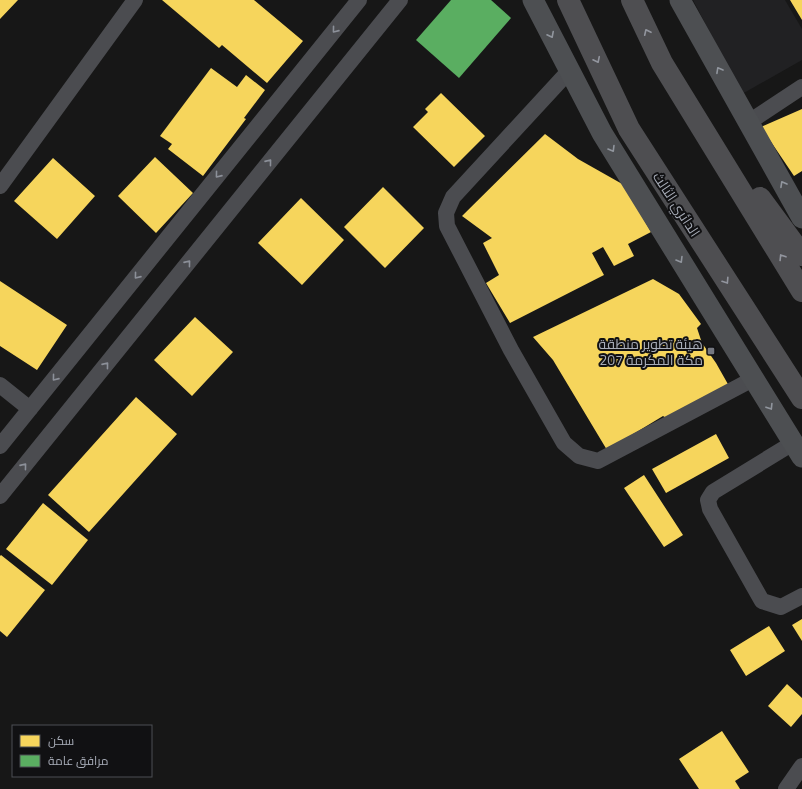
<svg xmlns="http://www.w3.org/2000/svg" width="802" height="789" font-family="'Titillium Web',Cairo,sans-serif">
  <rect width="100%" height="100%" fill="#171717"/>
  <!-- built -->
  <path fill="#212123" d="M 693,0 L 785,0 L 802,29 L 802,60 L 742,94 Z"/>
  <!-- homes -->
  <path fill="#f6d55c" d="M 0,0 L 18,0 L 0,19 Z
    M 162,0 L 254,0 L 303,41 L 267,83 L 222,45 L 219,48 Z
    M 790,0 L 802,0 L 802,20 Z
    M 211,68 L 237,87 L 246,75 L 265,90 L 244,118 L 246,119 L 203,176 L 168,149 L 172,144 L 160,136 Z
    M 441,93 L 485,136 L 454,167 L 413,127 L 428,112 L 425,109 Z
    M 802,109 L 802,171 L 794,176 L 761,127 Z
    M 545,134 L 578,159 L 624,185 L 651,232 L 628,244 L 634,256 L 614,266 L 603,247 L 592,253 L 604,275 L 510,323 L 486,283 L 499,275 L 483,243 L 492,238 L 462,216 Z
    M 155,157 L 193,193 L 156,233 L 118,196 Z
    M 53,158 L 95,196 L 57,239 L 14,201 Z
    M 383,187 L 424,228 L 385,268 L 344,227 Z
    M 301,198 L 344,240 L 302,285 L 258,243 Z
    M 653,279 L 679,294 L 701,324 L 697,328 L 702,343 L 716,363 L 729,386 L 668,419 L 663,416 L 607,450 L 553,360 L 533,337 Z
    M 0,281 L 67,325 L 37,370 L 0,346 Z
    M 195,317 L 233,352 L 192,396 L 154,360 Z
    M 136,397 L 177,434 L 89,532 L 48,495 Z
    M 716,434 L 729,458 L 666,493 L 652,469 Z
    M 644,475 L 683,535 L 664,547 L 624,488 Z
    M 43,503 L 88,540 L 52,585 L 6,549 Z
    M 1,555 L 45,590 L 7,637 L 0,631 L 0,556 Z
    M 802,619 L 802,641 L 792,625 Z
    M 769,626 L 785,651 L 746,676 L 730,650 Z
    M 787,684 L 802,698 L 802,714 L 791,727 L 768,706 Z
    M 722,731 L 749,772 L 735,781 L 740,789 L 699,789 L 679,759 Z"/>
  <!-- public -->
  <path fill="#5aae61" d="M 451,0 L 491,0 L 511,18 L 459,78 L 416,40 Z"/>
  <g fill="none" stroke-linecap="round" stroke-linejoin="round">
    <!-- minor -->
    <path stroke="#4b4c50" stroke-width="16" d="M 570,70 L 453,197 L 446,213 L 447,226 L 511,350 L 564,443 L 579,456 L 598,461 L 753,379
      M 749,122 L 802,87
      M 0,186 L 135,0
      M 0,385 L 30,409
      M 793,443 L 713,492 L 708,500 L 710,509 L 762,601 L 781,607 L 802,596
      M 0,446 L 359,0
      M 0,496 L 400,0
      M 786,789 L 802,766"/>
    <!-- major -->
    <path stroke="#4d4f52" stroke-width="21" d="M 533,0 L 602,133 L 802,457
      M 680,0 L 802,218"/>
    <!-- highway -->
    <path stroke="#4e4e51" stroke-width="22" d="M 568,0 L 629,129 L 802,398
      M 632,0 L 662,63 L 802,291
      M 760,198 L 802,255"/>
  </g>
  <!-- one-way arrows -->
  <defs><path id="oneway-chevron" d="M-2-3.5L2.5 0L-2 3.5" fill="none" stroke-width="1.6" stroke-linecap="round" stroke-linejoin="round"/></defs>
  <g stroke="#8c9099">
    <use href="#oneway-chevron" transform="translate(335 30) rotate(129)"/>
    <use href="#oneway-chevron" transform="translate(269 162) rotate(-51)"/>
    <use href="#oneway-chevron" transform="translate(218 175) rotate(129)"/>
    <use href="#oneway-chevron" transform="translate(188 263) rotate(-51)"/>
    <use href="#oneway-chevron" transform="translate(137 276) rotate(129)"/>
    <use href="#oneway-chevron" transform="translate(106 365) rotate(-51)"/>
    <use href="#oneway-chevron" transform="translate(55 378) rotate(129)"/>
    <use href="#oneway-chevron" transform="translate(24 466) rotate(-51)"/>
  </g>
  <g stroke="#92959e">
    <use href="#oneway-chevron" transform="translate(647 32) rotate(-115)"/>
    <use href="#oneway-chevron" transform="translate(597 60) rotate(64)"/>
    <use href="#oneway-chevron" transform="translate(782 257) rotate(-122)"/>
    <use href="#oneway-chevron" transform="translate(726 281) rotate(57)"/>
  </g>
  <g stroke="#91969e">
    <use href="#oneway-chevron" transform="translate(551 35) rotate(63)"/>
    <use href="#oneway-chevron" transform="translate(719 70) rotate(-119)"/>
    <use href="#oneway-chevron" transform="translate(612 149) rotate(59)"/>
    <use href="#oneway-chevron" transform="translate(783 184) rotate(-119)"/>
    <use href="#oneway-chevron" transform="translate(680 260) rotate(59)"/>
    <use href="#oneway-chevron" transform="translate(770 407) rotate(58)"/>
  </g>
  <!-- markers -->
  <rect fill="#757880" stroke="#111113" stroke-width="1.5" x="707" y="347" width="8" height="8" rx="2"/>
  <g text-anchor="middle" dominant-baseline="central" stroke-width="4" stroke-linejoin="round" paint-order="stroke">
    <!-- street labels -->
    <g font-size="14" fill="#a8adb8" stroke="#111113">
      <text transform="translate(677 204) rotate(57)">الدائري الثالث</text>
    </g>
    <!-- poi labels -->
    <g font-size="14" fill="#a8adb8" stroke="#111113" text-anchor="end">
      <text x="703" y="343">هيئة تطوير منطقة<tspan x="703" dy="16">مكة المكرمة 207</tspan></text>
    </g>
  </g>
  <!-- legend -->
  <rect x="12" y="725" width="140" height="52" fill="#111113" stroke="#4d4f55"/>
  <rect x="20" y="735" width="20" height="12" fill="#f6d55c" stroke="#4d4f55"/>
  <text x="48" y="745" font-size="12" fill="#a8adb8">سكن</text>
  <rect x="20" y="755" width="20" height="12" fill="#5aae61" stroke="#4d4f55"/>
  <text x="48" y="765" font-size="12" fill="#a8adb8">مرافق عامة</text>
</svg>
